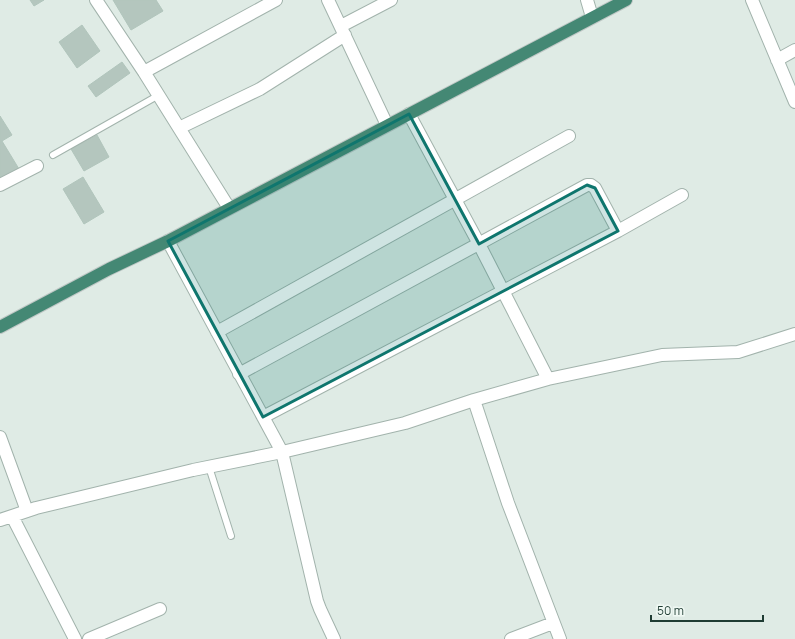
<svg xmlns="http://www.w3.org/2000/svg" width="795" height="639" font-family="Manrope,sans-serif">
  <rect width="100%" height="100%" fill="#dfebe5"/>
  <!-- building -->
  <path fill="#b4c6be" stroke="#b1c5bc" d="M 30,0 L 44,0 L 34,6 Z
    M 113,0 L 156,0 L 163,11 L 131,30 Z
    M 82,25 L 100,51 L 77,68 L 59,42 Z
    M 122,62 L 130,73 L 96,97 L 88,86 Z
    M 0,116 L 12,135 L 2,141 L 19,169 L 0,181 Z
    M 97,135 L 109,157 L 84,171 L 71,149 Z
    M 83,177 L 104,212 L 84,224 L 63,189 Z"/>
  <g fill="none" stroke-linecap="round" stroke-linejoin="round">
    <defs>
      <path id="service" d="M 53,155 L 159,95
        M 209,467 L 231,536"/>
      <path id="minor" d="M 96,0 L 144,72 L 229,208
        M 328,0 L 387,125
        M 587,0 L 592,17
        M 752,0 L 795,102
        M 341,26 L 391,0
        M 777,60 L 795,50
        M 144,72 L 276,0
        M 409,114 L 479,244 L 548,379
        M 179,128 L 260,89 L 345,35
        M 0,185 L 37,166
        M 168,241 L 282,452 L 317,601 L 320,609 L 334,639
        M 217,332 L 569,136
        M 239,374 L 587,185 L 591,185 L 595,188 L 618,231
        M 474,400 L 508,503 L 560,639
        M 263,417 L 618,231 L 682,195
        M 0,437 L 27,511
        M 12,516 L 75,639
        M 0,520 L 36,508 L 193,470 L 282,452 L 405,423 L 474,400 L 548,379 L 662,355 L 738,352 L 795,334
        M 89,639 L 160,609
        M 511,639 L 553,623"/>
      <path id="trunk" d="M 0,327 L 109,269 L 168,241 L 626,0"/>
    </defs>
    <!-- service casing -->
    <use href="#service" stroke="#a2b3ac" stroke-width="8"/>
    <!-- minor casing -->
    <use href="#minor" stroke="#a2b3ac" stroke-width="14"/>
    <!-- trunk casing -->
    <use href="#trunk" stroke="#c0c8c6" stroke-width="14"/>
    <!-- service -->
    <use href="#service" stroke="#fff" stroke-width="6"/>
    <!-- minor -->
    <use href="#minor" stroke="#fff" stroke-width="12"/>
    <!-- trunk -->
    <use href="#trunk" stroke="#448874" stroke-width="12"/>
  </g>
  <!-- marked area -->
  <path fill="#0f766e" fill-opacity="0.2" stroke="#0f766e" stroke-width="3" stroke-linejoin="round" d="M 409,114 L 479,244 L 587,185 L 595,188 L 618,231 L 263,417 L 168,241 Z"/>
  <!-- scale -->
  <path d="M651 615v6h112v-6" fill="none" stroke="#1f3c33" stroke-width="2"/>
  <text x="657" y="615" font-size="12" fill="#1f3c33" stroke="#eff8f3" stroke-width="3" paint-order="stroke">50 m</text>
</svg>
